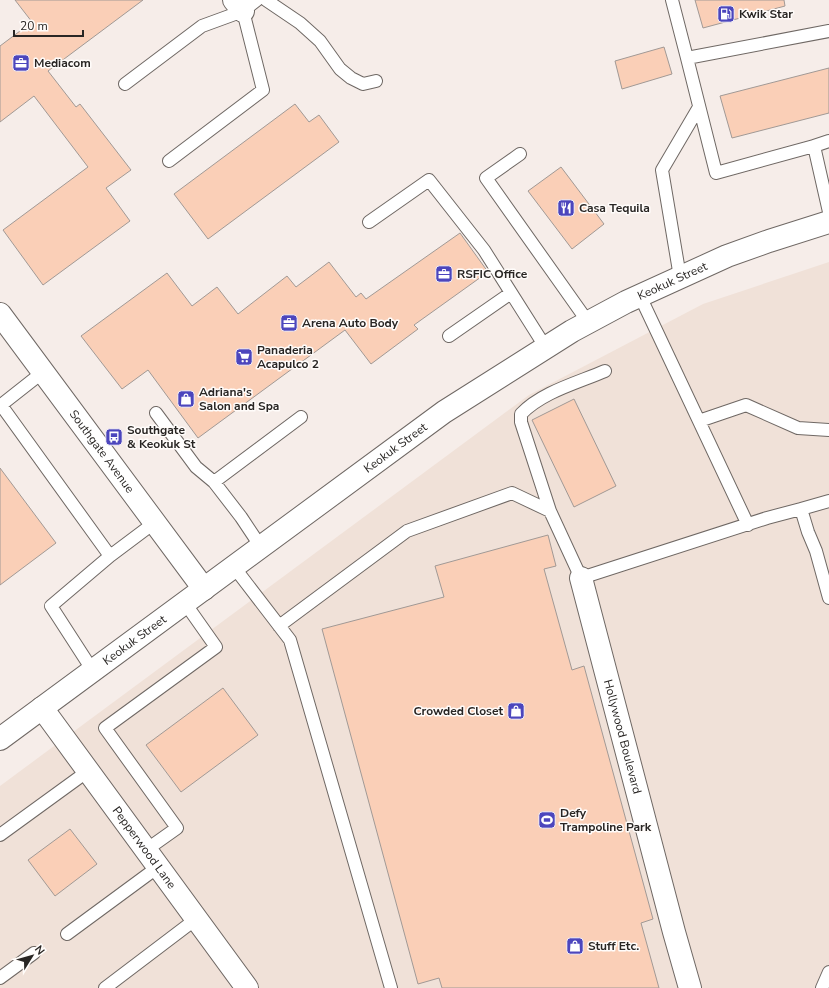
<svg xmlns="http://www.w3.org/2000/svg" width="829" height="988" font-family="'Nunito Sans',sans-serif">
  <rect width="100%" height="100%" fill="#f6ede9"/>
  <!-- built -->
  <path fill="#f0e1d8" d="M 829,262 L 829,988 L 0,988 L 0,786 L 529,395 L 703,304 Z"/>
  <!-- building -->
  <path fill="#facfb7" stroke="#a19995" d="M 15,0 L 143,0 L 48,71 L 76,107 L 80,104 L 131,170 L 106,188 L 130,221 L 43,285 L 3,230 L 88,167 L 34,96 L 0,122 L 0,46 L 32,22 Z
    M 695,0 L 784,0 L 785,6 L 703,28 Z
    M 664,47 L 672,74 L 622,89 L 615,61 Z
    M 829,68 L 829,113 L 732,138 L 720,96 Z
    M 295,104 L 309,122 L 319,115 L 339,142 L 208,239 L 174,194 Z
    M 561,167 L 604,224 L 572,249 L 528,191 Z
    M 460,233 L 488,272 L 414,325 L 418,329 L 371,364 L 345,330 L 198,438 L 148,370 L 122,389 L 81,336 L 167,273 L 192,306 L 217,287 L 238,314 L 287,276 L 296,287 L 329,262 L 356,297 L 361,293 L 366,299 Z
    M 574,399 L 616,486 L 574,507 L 532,420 Z
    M 0,468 L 56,543 L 0,585 Z
    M 548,535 L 556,566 L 544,569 L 572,670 L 584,666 L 653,919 L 641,923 L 659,988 L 442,988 L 439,978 L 418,984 L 322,629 L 444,597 L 435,566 Z
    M 223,688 L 258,735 L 181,792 L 146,745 Z
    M 70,829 L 97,864 L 55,896 L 28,860 Z"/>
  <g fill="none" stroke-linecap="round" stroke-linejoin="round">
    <defs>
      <path id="service" d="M 266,0 L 300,23 L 320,41 L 340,69 L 351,78 L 363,84 L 376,81
        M 672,0 L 687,58
        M 125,84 L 202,26 L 243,11 L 257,0
        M 829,141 L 814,146 L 829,212
        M 814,146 L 716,173 L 687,58 L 829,31
        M 520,154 L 486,178 L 588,322
        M 169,161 L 263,90 L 243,11
        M 369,222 L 429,180 L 484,250 L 546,348
        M 680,277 L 662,170 L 699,107
        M 640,296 L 748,525
        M 449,336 L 511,293
        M 43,372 L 1,405 L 110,556 L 51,606 L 93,671
        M 156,413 L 196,467 L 214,482
        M 699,421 L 746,405 L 798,428 L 829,430
        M 801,509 L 829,501
        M 550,511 L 521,422 L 521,414 C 542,392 577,383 605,371
        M 261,547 L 241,517 L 214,482 L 301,417
        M 110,556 L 154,523
        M 234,567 L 290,640 L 391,988
        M 279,626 L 407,531 L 512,493 L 550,511 L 581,578 L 767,518 L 801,509 L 808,532 L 816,551 L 829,598
        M 0,835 L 88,771
        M 146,850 L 177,828 L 105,728 L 216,647 L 185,603
        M 67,934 L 158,867
        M 0,978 L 34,953
        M 105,988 L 196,919
        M 822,988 L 829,972"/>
      <g id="minor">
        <path d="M 234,0 L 243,11"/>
        <path id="s1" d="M 581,578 L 674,932 L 690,988"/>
        <path id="s2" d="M 42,708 L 247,988"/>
      </g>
      <g id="tertiary">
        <path id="s3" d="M 0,314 L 204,589"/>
        <path id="s4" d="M 0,739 L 444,412 L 572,331 L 626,302 L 727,256 L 769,241 L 829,222"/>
      </g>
    </defs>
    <!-- service casing -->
    <use href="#service" stroke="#6f6864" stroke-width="14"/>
    <!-- minor casing -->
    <use href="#minor" stroke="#6f6864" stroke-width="24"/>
    <!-- tertiary casing -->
    <use href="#tertiary" stroke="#6f6864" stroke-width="24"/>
    <!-- service -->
    <use href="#service" stroke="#fff" stroke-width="12"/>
    <!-- minor -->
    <use href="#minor" stroke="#fff" stroke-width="22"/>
    <!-- tertiary -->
    <use href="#tertiary" stroke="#fff" stroke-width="22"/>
  </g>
  <!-- icons -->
  <defs>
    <symbol id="fuel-square" viewBox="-11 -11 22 22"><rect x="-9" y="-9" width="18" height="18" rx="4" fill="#4c46bd" stroke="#fffcfa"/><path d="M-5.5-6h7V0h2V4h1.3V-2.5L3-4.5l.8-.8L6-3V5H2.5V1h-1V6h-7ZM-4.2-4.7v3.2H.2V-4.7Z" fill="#fff"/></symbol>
    <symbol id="office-square" viewBox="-11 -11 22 22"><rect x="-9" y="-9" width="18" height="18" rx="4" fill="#4c46bd" stroke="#fffcfa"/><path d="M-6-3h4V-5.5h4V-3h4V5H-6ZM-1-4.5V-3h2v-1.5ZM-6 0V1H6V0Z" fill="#fff"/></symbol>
    <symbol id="restaurant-square" viewBox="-11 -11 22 22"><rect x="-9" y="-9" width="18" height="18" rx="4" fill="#4c46bd" stroke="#fffcfa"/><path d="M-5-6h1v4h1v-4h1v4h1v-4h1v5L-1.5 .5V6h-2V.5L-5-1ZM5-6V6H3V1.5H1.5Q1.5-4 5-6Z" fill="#fff"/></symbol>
    <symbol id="supermarket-square" viewBox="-11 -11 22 22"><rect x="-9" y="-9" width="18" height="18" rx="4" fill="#4c46bd" stroke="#fffcfa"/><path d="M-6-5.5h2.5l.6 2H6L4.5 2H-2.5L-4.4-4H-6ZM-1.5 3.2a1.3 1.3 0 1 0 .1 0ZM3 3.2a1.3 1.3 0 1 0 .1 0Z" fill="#fff"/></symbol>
    <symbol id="shop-square" viewBox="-11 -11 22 22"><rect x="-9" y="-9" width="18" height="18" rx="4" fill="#4c46bd" stroke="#fffcfa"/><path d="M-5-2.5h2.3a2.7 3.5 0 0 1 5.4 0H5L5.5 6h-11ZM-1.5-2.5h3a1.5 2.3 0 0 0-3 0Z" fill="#fff"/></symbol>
    <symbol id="bus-square" viewBox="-11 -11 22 22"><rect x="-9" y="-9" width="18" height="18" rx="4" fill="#4c46bd" stroke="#fffcfa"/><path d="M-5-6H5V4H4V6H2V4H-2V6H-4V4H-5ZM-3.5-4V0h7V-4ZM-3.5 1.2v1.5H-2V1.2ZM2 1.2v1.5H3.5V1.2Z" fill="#fff"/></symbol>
    <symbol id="stadium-square" viewBox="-11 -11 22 22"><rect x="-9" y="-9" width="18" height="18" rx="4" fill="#4c46bd" stroke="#fffcfa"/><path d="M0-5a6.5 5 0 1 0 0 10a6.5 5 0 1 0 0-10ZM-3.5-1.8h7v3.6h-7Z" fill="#fff"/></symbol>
  </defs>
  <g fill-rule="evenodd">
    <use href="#fuel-square" x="716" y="4" width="20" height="20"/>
    <use href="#office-square" x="11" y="53" width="20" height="20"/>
    <use href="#restaurant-square" x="556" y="198" width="20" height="20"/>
    <use href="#office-square" x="434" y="264" width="20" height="20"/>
    <use href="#office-square" x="279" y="313" width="20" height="20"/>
    <use href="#supermarket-square" x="234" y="347" width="20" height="20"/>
    <use href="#shop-square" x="176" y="389" width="20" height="20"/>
    <use href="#bus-square" x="104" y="427" width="20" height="20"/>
    <use href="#shop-square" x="506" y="701" width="20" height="20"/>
    <use href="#stadium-square" x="537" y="810" width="20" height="20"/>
    <use href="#shop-square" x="565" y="936" width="20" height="20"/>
  </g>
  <g text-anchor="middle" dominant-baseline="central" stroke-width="3" stroke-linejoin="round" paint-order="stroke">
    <!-- poi labels -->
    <g font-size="12" font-weight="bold" fill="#292624" stroke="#fffcfa" text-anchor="start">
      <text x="739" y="14">Kwik Star</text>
      <text x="34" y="63">Mediacom</text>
      <text x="579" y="208">Casa Tequila</text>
      <text x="457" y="274">RSFIC Office</text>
      <text x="302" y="323">Arena Auto Body</text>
      <text x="257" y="350">Panaderia<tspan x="257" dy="14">Acapulco 2</tspan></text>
      <text x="199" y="392">Adriana's<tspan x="199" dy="14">Salon and Spa</tspan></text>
      <text x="127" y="430">Southgate<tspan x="127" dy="14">&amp; Keokuk St</tspan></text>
      <text x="503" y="711" text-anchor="end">Crowded Closet</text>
      <text x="560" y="813">Defy<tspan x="560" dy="14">Trampoline Park</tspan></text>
      <text x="588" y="946">Stuff Etc.</text>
    </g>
    <!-- street labels -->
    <g font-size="12" fill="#292624" stroke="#fffcfa">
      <text stroke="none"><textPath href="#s4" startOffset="815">Keokuk Street</textPath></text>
      <text stroke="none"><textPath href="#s4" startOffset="491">Keokuk Street</textPath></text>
      <text stroke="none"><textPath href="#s3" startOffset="171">Southgate Avenue</textPath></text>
      <text stroke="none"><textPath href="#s4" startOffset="167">Keokuk Street</textPath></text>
      <text stroke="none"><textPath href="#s1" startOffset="164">Hollywood Boulevard</textPath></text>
      <text stroke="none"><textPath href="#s2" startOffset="173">Pepperwood Lane</textPath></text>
    </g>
  </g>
  <!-- north arrow -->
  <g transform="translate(32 956) rotate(53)" stroke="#fffcfa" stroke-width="3" paint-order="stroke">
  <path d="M0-3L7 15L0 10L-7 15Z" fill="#292624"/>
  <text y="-6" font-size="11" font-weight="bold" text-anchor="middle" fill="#292624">N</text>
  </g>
  <!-- scale -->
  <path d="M14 30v6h69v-6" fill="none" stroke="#292624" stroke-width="2"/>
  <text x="20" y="30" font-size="12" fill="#292624" stroke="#fffcfa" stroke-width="3" paint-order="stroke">20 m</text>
</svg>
